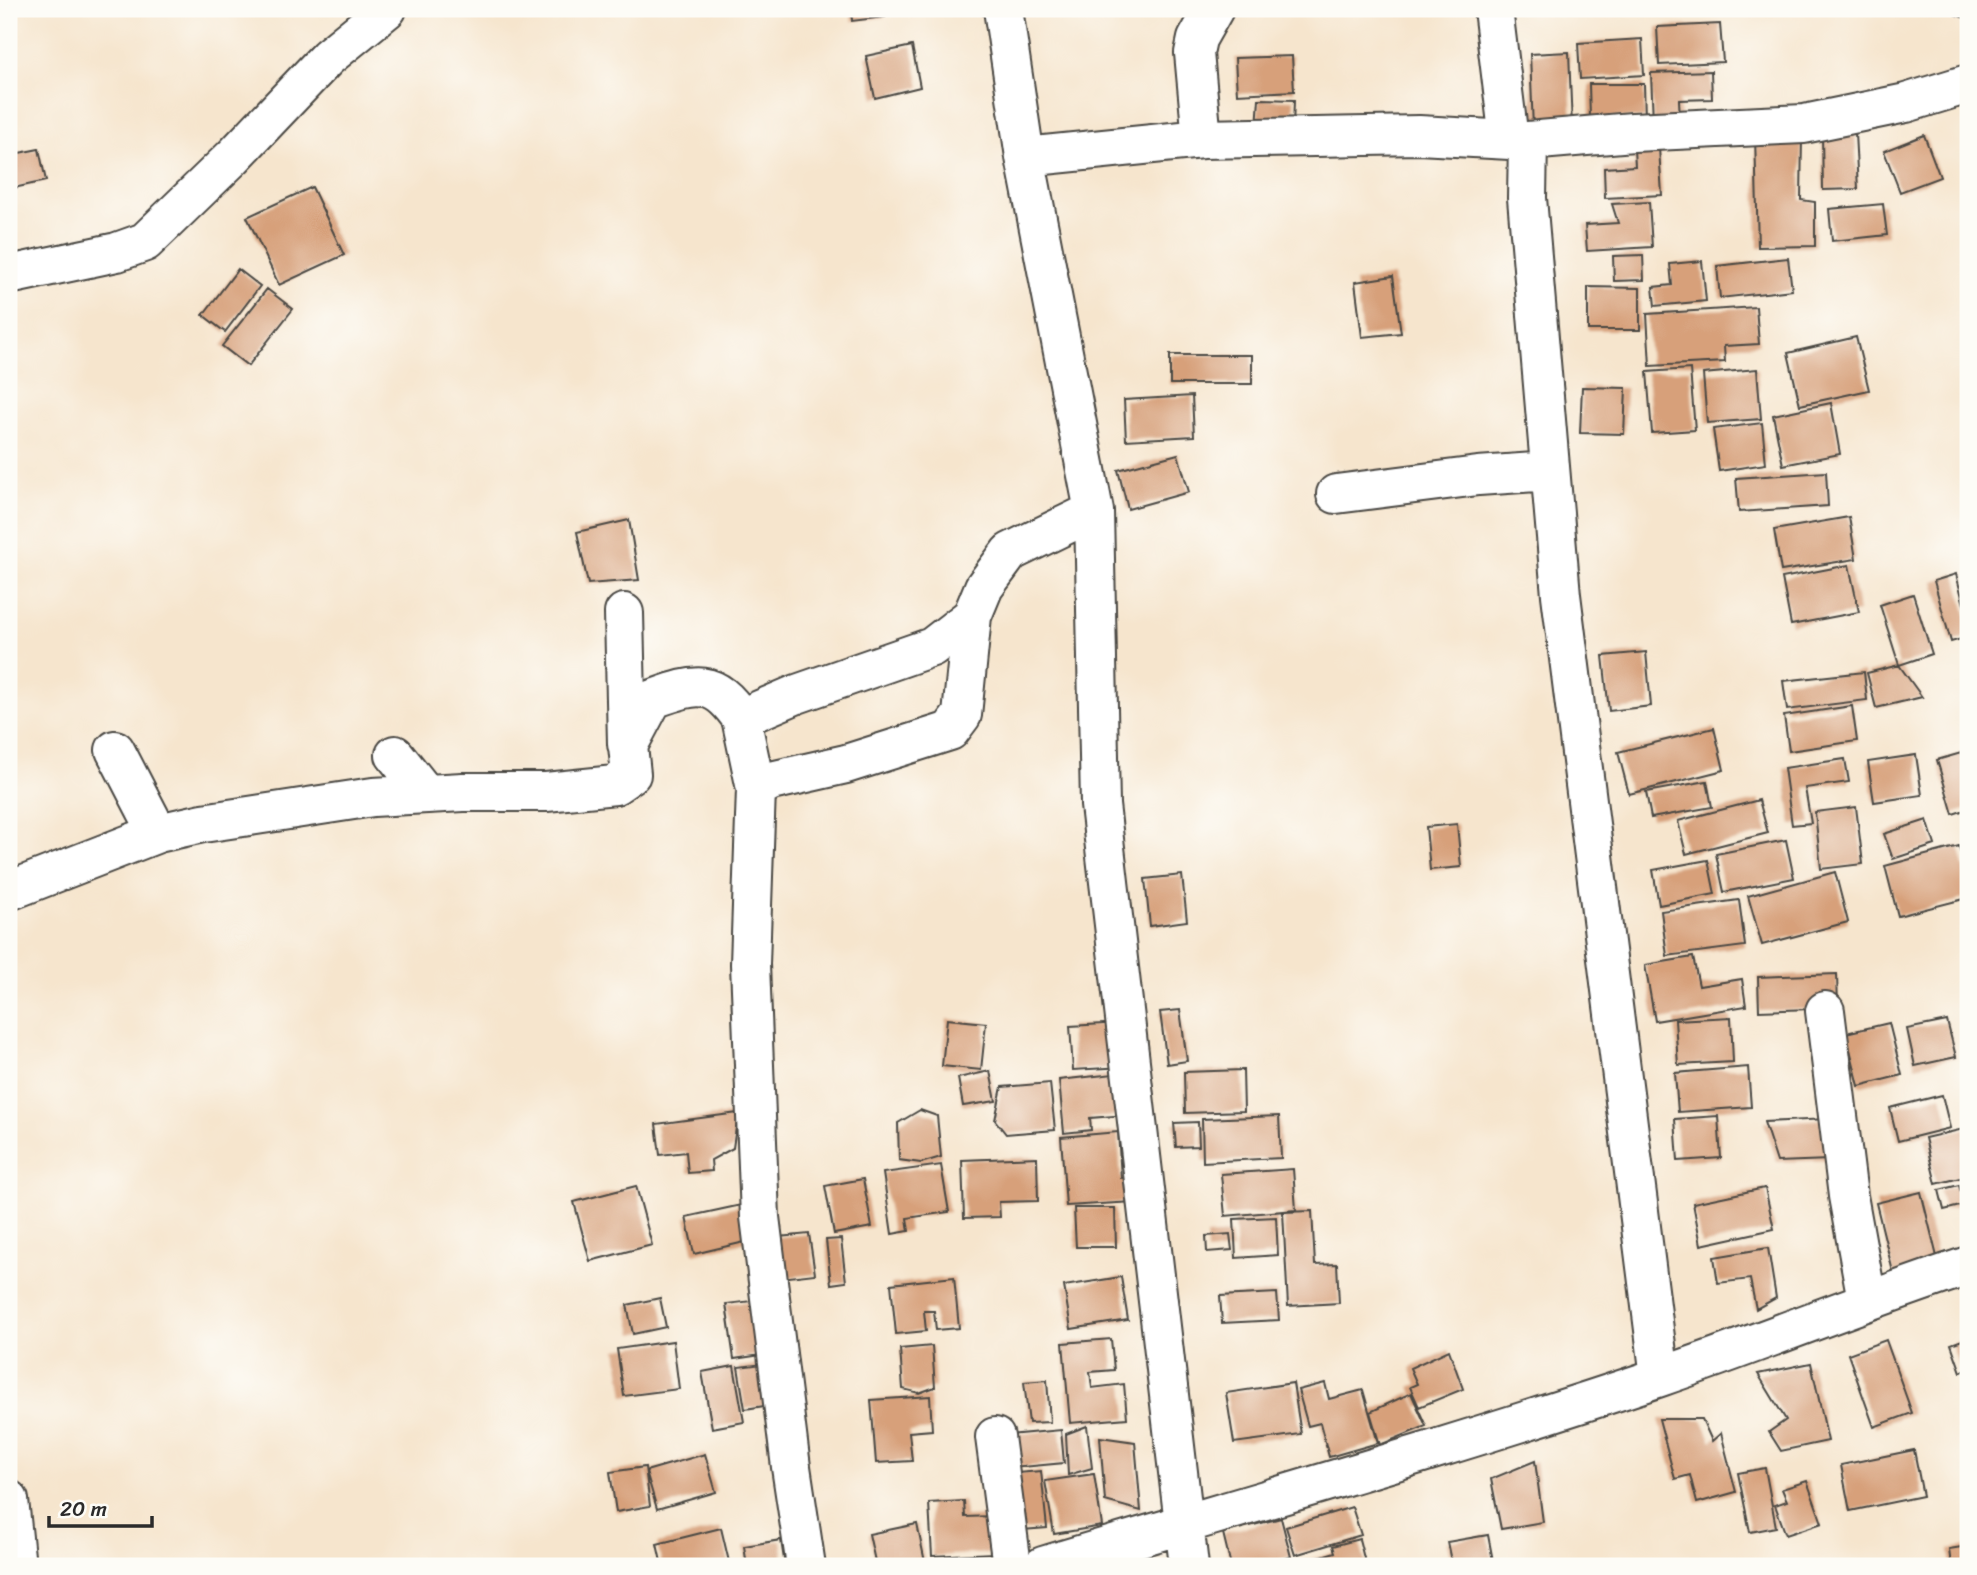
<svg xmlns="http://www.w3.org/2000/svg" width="1977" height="1575" font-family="Sriracha,sans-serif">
  <rect width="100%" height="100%" fill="#fdfcf7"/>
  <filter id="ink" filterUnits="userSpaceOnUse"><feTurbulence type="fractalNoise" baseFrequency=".0143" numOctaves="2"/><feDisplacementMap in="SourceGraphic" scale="14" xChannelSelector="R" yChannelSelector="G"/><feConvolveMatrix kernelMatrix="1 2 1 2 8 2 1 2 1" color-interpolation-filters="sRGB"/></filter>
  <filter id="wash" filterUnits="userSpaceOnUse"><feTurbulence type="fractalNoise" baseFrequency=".00686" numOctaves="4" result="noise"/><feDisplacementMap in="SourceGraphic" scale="28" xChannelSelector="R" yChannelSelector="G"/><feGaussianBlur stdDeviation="1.57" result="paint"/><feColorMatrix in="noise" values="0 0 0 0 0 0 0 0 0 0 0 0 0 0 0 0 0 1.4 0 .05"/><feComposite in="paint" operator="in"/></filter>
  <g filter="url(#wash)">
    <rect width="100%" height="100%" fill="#f6e5cd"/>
    <g id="blocks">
      <!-- building -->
      <path fill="#d7a07a" d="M 851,9 L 884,9 L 885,17 L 852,21 Z
        M 1953,9 L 1968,9 L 1968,19 L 1954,14 Z
        M 1720,24 L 1723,62 L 1659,65 L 1657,27 Z
        M 1642,39 L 1644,75 L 1580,79 L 1578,43 Z
        M 912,46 L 920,87 L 875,98 L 866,56 Z
        M 1569,52 L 1572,127 L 1533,129 L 1530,54 Z
        M 1292,56 L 1294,91 L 1237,94 L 1235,58 Z
        M 1711,71 L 1712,99 L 1679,100 L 1680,120 L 1653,121 L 1651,73 Z
        M 1589,84 L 1644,84 L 1645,118 L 1590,118 Z
        M 1259,99 L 1294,100 L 1293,128 L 1257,127 Z
        M 1855,133 L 1858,189 L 1823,190 L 1822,134 Z
        M 1755,135 L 1802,136 L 1801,200 L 1815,202 L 1815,246 L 1758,247 Z
        M 1924,135 L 1940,177 L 1900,192 L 1884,151 Z
        M 1659,148 L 1662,195 L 1605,198 L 1604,168 L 1635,166 L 1634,149 Z
        M 39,149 L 46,181 L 9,189 L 9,155 Z
        M 312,187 L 344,255 L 279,285 L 247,217 Z
        M 1649,202 L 1652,247 L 1587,251 L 1585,225 L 1618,223 L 1612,204 Z
        M 1883,204 L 1887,235 L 1832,241 L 1829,209 Z
        M 1643,255 L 1644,280 L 1614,281 L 1613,256 Z
        M 1788,258 L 1792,290 L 1720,298 L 1717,266 Z
        M 1702,261 L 1706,301 L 1655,306 L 1653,287 L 1672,285 L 1670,264 Z
        M 238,269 L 260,286 L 225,332 L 203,315 Z
        M 1393,276 L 1401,333 L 1362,337 L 1355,282 Z
        M 1588,287 L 1640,288 L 1640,330 L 1588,330 Z
        M 267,289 L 293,309 L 248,366 L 222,346 Z
        M 1756,307 L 1759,344 L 1724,346 L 1725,362 L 1650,366 L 1647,314 Z
        M 1856,337 L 1869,390 L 1800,405 L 1788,353 Z
        M 1170,355 L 1252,355 L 1252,384 L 1170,384 Z
        M 1690,369 L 1695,430 L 1652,433 L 1647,372 Z
        M 1757,369 L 1761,419 L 1707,423 L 1703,374 Z
        M 1582,387 L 1626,388 L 1624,434 L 1580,433 Z
        M 1192,396 L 1194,436 L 1126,440 L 1124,400 Z
        M 1831,403 L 1840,454 L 1783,465 L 1773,415 Z
        M 1762,423 L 1766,464 L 1719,471 L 1713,429 Z
        M 1178,454 L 1189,492 L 1128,509 L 1118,470 Z
        M 1826,472 L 1828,506 L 1739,512 L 1736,478 Z
        M 1849,517 L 1856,559 L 1781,571 L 1774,530 Z
        M 629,520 L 639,580 L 588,584 L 577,532 Z
        M 1849,565 L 1859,612 L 1791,625 L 1782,578 Z
        M 1956,574 L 1968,620 L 1968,637 L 1951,642 L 1934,581 Z
        M 1913,594 L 1932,654 L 1899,665 L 1922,697 L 1876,708 L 1867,673 L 1899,665 L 1880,605 Z
        M 1646,652 L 1651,706 L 1609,711 L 1603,656 Z
        M 1864,672 L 1867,700 L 1787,710 L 1783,681 Z
        M 1852,706 L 1857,741 L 1789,751 L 1784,716 Z
        M 1714,728 L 1724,770 L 1629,794 L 1618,752 Z
        M 1968,751 L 1968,809 L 1953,814 L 1937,760 Z
        M 1916,755 L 1922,795 L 1874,802 L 1868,762 Z
        M 1845,759 L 1849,782 L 1805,788 L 1811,823 L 1792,825 L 1784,768 Z
        M 1707,781 L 1712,807 L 1651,818 L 1646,792 Z
        M 1759,800 L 1768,833 L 1686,854 L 1678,821 Z
        M 1856,807 L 1863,864 L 1821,869 L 1815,812 Z
        M 1927,820 L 1935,845 L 1893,859 L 1884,834 Z
        M 1457,824 L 1461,867 L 1430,870 L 1426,827 Z
        M 1786,840 L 1794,878 L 1724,892 L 1716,854 Z
        M 1959,846 L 1968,881 L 1968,898 L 1898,916 L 1885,866 Z
        M 1708,860 L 1715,894 L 1659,905 L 1653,870 Z
        M 1835,872 L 1848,922 L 1762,945 L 1748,896 Z
        M 1182,875 L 1187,921 L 1150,926 L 1145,879 Z
        M 1739,900 L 1745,946 L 1667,956 L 1661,911 Z
        M 1693,957 L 1699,986 L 1742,979 L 1746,1006 L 1655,1021 L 1645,965 Z
        M 1837,974 L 1838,1008 L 1759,1011 L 1758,977 Z
        M 1180,1010 L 1187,1061 L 1167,1064 L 1160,1012 Z
        M 1731,1017 L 1733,1062 L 1678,1065 L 1675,1020 Z
        M 947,1019 L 986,1023 L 981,1070 L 942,1066 Z
        M 1947,1021 L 1956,1057 L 1915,1066 L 1907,1029 Z
        M 1121,1023 L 1124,1067 L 1073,1070 L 1070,1026 Z
        M 1889,1023 L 1902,1075 L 1859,1086 L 1846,1033 Z
        M 1748,1067 L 1751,1107 L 1678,1112 L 1675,1073 Z
        M 1243,1070 L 1244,1111 L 1185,1113 L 1184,1072 Z
        M 990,1071 L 996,1101 L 963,1106 L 958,1078 Z
        M 1123,1073 L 1127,1115 L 1090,1118 L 1091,1130 L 1064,1133 L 1059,1080 Z
        M 1050,1083 L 1055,1130 L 1006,1134 L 995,1120 L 1002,1087 Z
        M 1942,1095 L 1950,1128 L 1898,1141 L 1890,1108 Z
        M 920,1110 L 937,1116 L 941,1157 L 921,1163 L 899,1160 L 898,1123 Z
        M 738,1113 L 733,1148 L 711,1160 L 712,1171 L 688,1173 L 686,1152 L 660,1155 L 656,1124 Z
        M 1279,1116 L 1281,1158 L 1203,1162 L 1202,1119 Z
        M 1718,1116 L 1721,1158 L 1678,1161 L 1675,1119 Z
        M 1828,1119 L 1829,1160 L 1777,1162 L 1764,1122 Z
        M 1198,1122 L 1199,1146 L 1176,1147 L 1174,1123 Z
        M 1968,1128 L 1968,1176 L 1936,1184 L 1925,1138 Z
        M 1118,1132 L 1121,1178 L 1133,1177 L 1134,1202 L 1066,1206 L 1061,1137 Z
        M 1037,1157 L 1038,1201 L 999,1202 L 1000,1217 L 964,1218 L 962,1160 Z
        M 941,1165 L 949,1212 L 907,1218 L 909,1231 L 892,1234 L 883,1173 Z
        M 1293,1169 L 1296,1210 L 1225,1216 L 1221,1174 Z
        M 863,1179 L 872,1227 L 834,1234 L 825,1186 Z
        M 1959,1185 L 1964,1205 L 1944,1210 L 1939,1190 Z
        M 636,1186 L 652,1245 L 590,1261 L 574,1202 Z
        M 1765,1188 L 1774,1229 L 1701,1245 L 1693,1203 Z
        M 1921,1192 L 1940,1269 L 1895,1280 L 1876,1203 Z
        M 746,1204 L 753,1240 L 694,1254 L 686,1217 Z
        M 1074,1208 L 1115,1208 L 1116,1247 L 1076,1247 Z
        M 1312,1211 L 1315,1265 L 1337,1264 L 1339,1303 L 1288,1306 L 1283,1212 Z
        M 1276,1217 L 1278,1255 L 1236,1258 L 1234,1219 Z
        M 809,1234 L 815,1274 L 773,1279 L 768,1238 Z
        M 1230,1234 L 1232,1250 L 1207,1252 L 1206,1236 Z
        M 841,1239 L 846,1282 L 831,1284 L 826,1240 Z
        M 1768,1248 L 1776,1298 L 1756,1309 L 1750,1279 L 1718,1283 L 1714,1257 Z
        M 954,1277 L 959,1328 L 936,1330 L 934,1311 L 924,1311 L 926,1331 L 896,1334 L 891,1284 Z
        M 1121,1277 L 1128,1320 L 1071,1329 L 1064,1286 Z
        M 1277,1293 L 1279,1320 L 1222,1323 L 1220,1296 Z
        M 660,1298 L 666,1327 L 633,1334 L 627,1305 Z
        M 760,1300 L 768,1354 L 734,1359 L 726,1304 Z
        M 1968,1338 L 1968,1370 L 1961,1372 L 1951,1344 Z
        M 1111,1339 L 1114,1370 L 1090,1372 L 1092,1388 L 1124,1384 L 1127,1418 L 1070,1423 L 1063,1343 Z
        M 1886,1340 L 1912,1413 L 1874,1427 L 1848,1354 Z
        M 673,1341 L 679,1389 L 624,1396 L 617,1349 Z
        M 932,1346 L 935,1387 L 919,1393 L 903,1389 L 900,1349 Z
        M 1449,1350 L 1463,1389 L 1419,1407 L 1410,1387 L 1417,1384 L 1410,1368 Z
        M 771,1363 L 777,1404 L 745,1409 L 738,1367 Z
        M 1811,1363 L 1828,1441 L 1781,1451 L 1769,1432 L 1786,1420 L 1758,1374 Z
        M 734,1366 L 744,1422 L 712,1428 L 702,1372 Z
        M 1047,1380 L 1050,1422 L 1029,1423 L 1024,1382 Z
        M 1293,1383 L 1301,1434 L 1234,1443 L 1226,1393 Z
        M 1325,1383 L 1329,1399 L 1363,1390 L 1378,1443 L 1329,1457 L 1320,1423 L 1308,1426 L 1298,1390 Z
        M 1411,1393 L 1426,1426 L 1380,1445 L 1370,1412 Z
        M 930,1396 L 932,1430 L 909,1432 L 912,1461 L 876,1463 L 871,1400 Z
        M 1659,1419 L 1702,1419 L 1712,1441 L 1721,1433 L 1736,1492 L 1697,1503 L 1690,1475 L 1675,1479 Z
        M 1087,1426 L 1092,1468 L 1068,1475 L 1066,1434 Z
        M 1061,1430 L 1064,1463 L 1012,1468 L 1009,1435 Z
        M 1100,1437 L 1135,1442 L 1141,1511 L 1105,1501 Z
        M 1914,1450 L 1923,1496 L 1850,1511 L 1841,1465 Z
        M 705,1454 L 716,1492 L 657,1509 L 646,1471 Z
        M 1535,1461 L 1543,1522 L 1501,1529 L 1491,1479 Z
        M 645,1467 L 650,1506 L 616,1512 L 610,1472 Z
        M 1765,1468 L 1776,1527 L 1750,1532 L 1738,1473 Z
        M 1041,1471 L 1047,1528 L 1010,1531 L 1004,1474 Z
        M 1094,1474 L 1102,1526 L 1054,1534 L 1045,1481 Z
        M 1807,1481 L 1822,1523 L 1786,1535 L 1775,1505 L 1787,1501 L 1782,1489 Z
        M 964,1501 L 965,1517 L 993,1516 L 994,1553 L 932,1556 L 929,1503 Z
        M 1352,1507 L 1361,1535 L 1295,1555 L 1286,1527 Z
        M 1281,1518 L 1291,1557 L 1255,1566 L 1231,1566 L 1223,1533 Z
        M 917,1524 L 925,1562 L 876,1566 L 869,1534 Z
        M 721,1528 L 730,1566 L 662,1566 L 657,1544 Z
        M 1488,1535 L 1494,1566 L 1452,1566 L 1447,1542 Z
        M 1359,1539 L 1366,1566 L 1289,1566 L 1335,1552 L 1333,1546 Z
        M 781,1540 L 785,1566 L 747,1566 L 744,1546 Z
        M 1968,1546 L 1968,1566 L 1951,1566 L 1949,1549 Z"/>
    </g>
  </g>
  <g filter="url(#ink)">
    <use href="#blocks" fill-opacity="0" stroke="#494743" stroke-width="2"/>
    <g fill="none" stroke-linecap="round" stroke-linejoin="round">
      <defs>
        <path id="minor" d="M 1003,9 L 1025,157 L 1094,511 L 1100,805 L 1189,1566
          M 1493,9 L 1509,140
          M 1202,139 L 1194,53 L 1197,39 L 1214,9
          M 1528,141 L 1633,132 L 1804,124 L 1906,103 L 1968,84
          M 1025,157 L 1202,139 L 1419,135 L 1528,141 L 1527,198 L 1561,595 L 1660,1377
          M 9,275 L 117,252 L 145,242 L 233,157 L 328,57 L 387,9
          M 1336,494 L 1478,476 L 1550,471
          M 624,613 L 627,744
          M 741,718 L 756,789
          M 115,750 L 158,833
          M 395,755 L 426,794
          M 9,891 L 158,833 L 203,823 L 373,797 L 463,792 L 546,792 L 615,785 L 631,774 L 628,746 L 653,699 C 696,684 713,677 741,718 L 797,694 L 932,647 L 972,616
          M 1825,1011 L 1848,1196 L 1867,1300
          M 995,1437 L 1012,1566
          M 9,1500 L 16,1566
          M 806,1566 L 791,1467 L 760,1217 L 750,964 L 756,789 L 771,781 L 846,764 L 950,731 L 962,715 L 972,616 L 984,587 L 1010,552 L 1094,511
          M 1043,1566 C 1249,1504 1456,1446 1660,1377 C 1763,1342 1864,1300 1968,1266"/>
      </defs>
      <!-- minor casing -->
      <use href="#minor" stroke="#494743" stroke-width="42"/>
      <!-- minor -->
      <use href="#minor" stroke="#fff" stroke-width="38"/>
    </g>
  </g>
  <!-- margin -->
  <rect width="1977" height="1575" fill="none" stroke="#fdfcf7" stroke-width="35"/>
  <!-- scale -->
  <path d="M49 1516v10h103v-10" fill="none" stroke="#2b2b2b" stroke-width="3.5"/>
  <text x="60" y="1516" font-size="21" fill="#2b2b2b" stroke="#fdfcf7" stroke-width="5" paint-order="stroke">20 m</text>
</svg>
